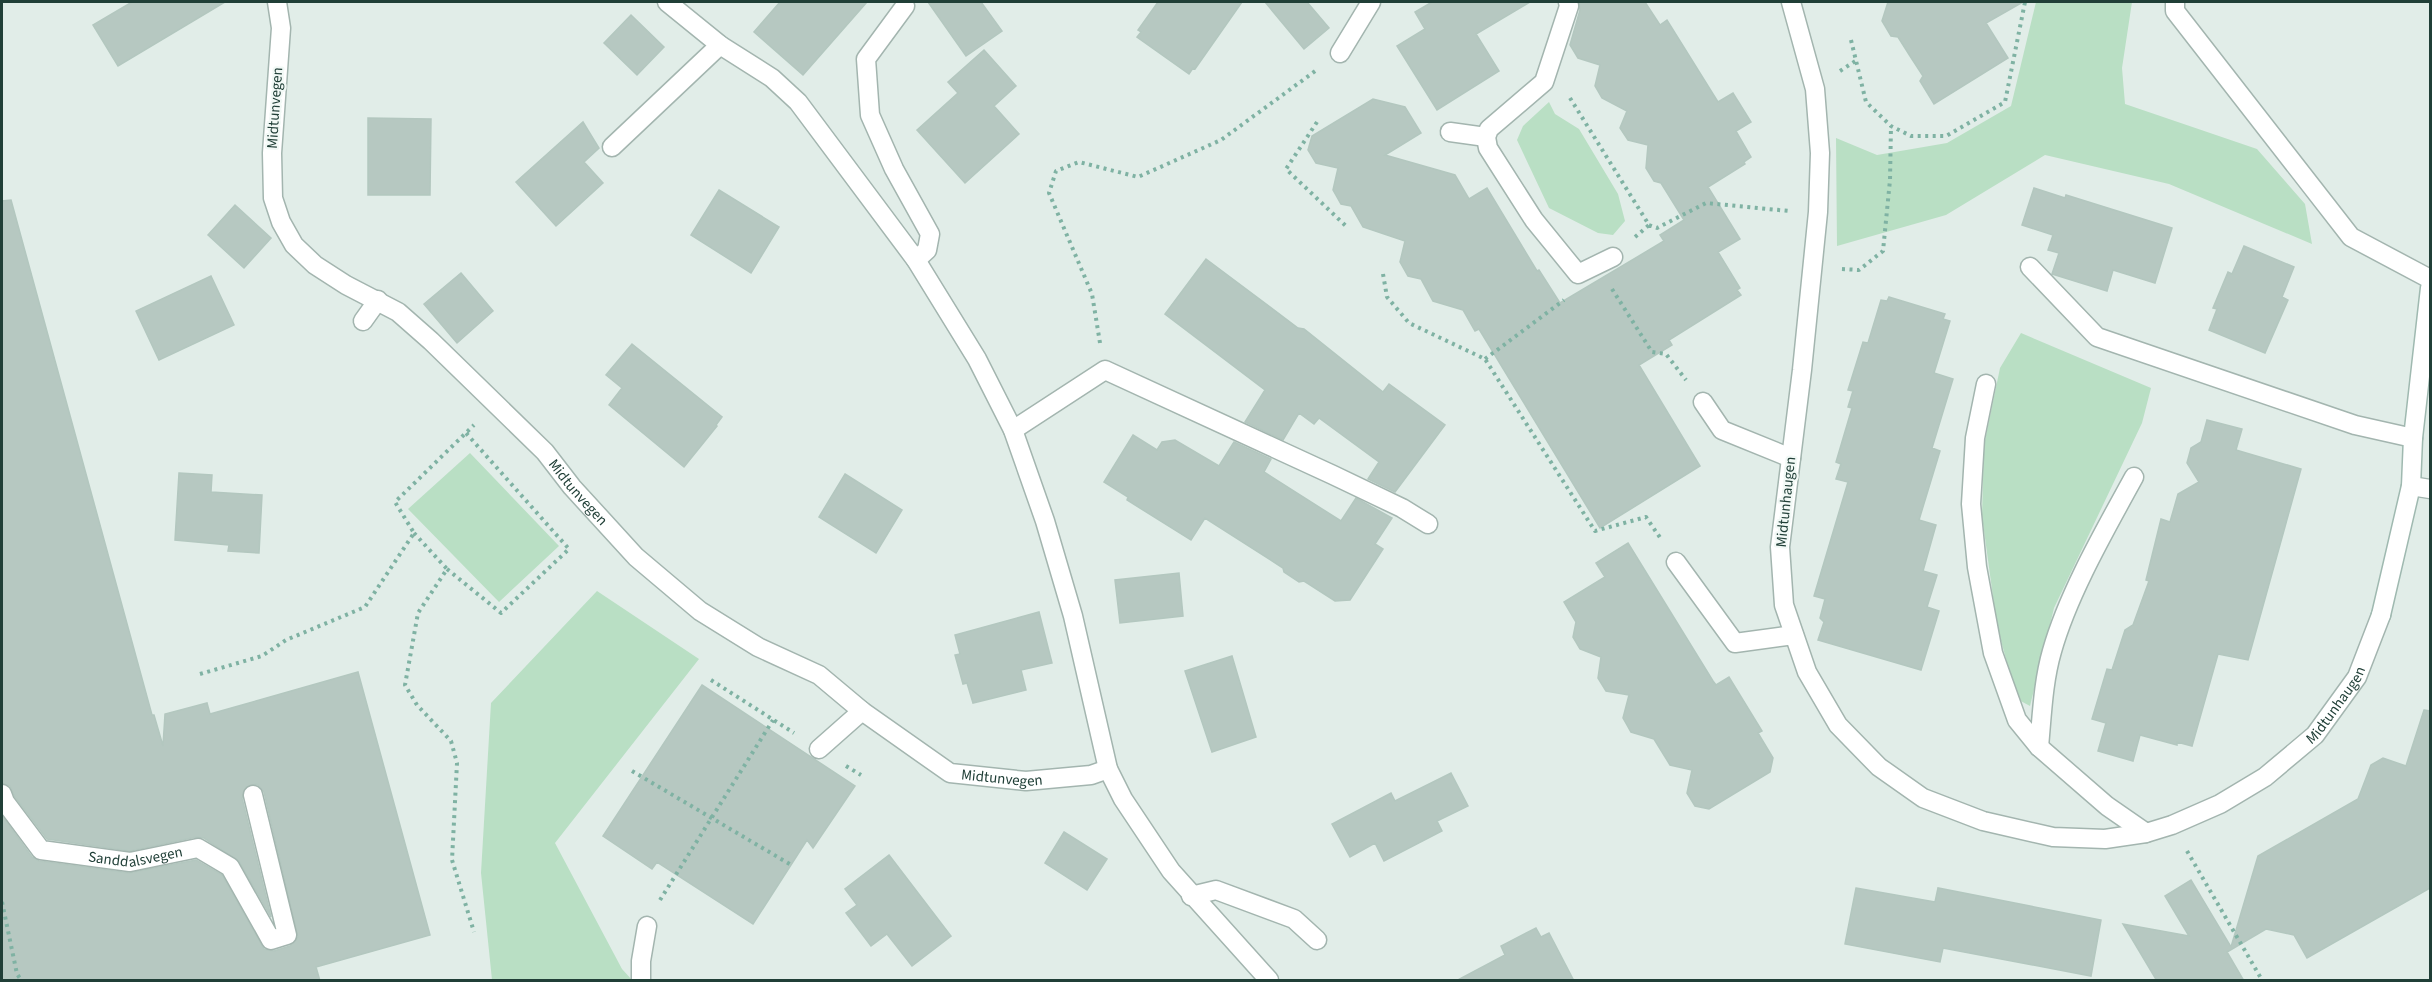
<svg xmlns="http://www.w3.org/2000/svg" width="2432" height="982" font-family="'Source Sans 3',sans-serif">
  <rect width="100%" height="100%" fill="#e1ede8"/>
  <!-- green -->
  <path fill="#b9dfc4" d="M 2036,2 L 2132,2 L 2122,68 L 2125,104 L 2257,149 L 2305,204 L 2312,244 L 2169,184 L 2045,155 L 1946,215 L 1837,246 L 1836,138 L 1877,155 L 1947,143 L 2011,106 Z
    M 1549,102 L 1555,114 L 1579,129 L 1618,194 L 1625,221 L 1613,235 L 1598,233 L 1549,208 L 1517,140 L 1523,126 Z
    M 2021,333 L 2151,388 L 2142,423 L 2054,608 L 2030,706 L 2017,699 L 1997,626 L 1982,516 L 1984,445 L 2000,368 Z
    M 470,453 L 559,546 L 499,602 L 408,509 Z
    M 597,591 L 699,659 L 555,843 L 622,969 L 632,980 L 492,980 L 481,873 L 491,703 Z"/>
  <!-- building -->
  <path fill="#b6c8c1" stroke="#b3c7bf" stroke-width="1.5" d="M 132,2 L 225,2 L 118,66 L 93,25 Z
    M 780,2 L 867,2 L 803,75 L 754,32 Z
    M 928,2 L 981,2 L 1002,31 L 966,56 Z
    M 1158,2 L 1242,2 L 1195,69 L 1193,68 L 1189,74 L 1137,37 L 1141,32 L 1138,30 Z
    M 1265,2 L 1307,2 L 1329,28 L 1304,49 Z
    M 1432,2 L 1530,2 L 1476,34 L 1499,71 L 1437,110 L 1397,46 L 1425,29 L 1415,12 Z
    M 1579,2 L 1645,2 L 1660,25 L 1667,20 L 1718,102 L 1733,93 L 1751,122 L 1736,131 L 1751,157 L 1744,162 L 1745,164 L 1708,187 L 1740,239 L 1718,252 L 1740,288 L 1737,290 L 1741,295 L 1669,340 L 1672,345 L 1639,365 L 1700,466 L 1600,528 L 1479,329 L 1475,331 L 1463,310 L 1433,301 L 1421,279 L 1408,276 L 1400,262 L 1405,241 L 1363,227 L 1351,206 L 1341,204 L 1333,190 L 1338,168 L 1316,163 L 1308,150 L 1312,136 L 1373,99 L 1405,107 L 1421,133 L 1385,155 L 1455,175 L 1469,199 L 1487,188 L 1537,271 L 1539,270 L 1560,303 L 1664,241 L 1660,235 L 1684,220 L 1661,183 L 1654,181 L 1646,168 L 1648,145 L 1628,140 L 1620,128 L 1627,111 L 1602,98 L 1595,86 L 1600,65 L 1578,58 L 1570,45 L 1580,10 Z
    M 1888,2 L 2023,2 L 1986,23 L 2008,58 L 1934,104 L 1920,81 L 1923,76 L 1910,56 L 1898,37 L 1891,36 L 1882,21 Z
    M 631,15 L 664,47 L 637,75 L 604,43 Z
    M 984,50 L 1016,86 L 994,106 L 1019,134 L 965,183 L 917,130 L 958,93 L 948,82 Z
    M 368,118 L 431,119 L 430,195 L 368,195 Z
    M 583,122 L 599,148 L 584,162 L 603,183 L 556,226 L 516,182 Z
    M 2034,188 L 2065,198 L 2066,195 L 2172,228 L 2155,283 L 2113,270 L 2107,291 L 2052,274 L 2059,253 L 2048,250 L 2053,235 L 2022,225 Z
    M 719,190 L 779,227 L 751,273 L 691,235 Z
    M 11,200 L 152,715 L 154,715 L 163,746 L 165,714 L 207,703 L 210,714 L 358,672 L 430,935 L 316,967 L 320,981 L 2,981 L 2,816 L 32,857 L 39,861 L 129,873 L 196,860 L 222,875 L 264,949 L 274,951 L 290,946 L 298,937 L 264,792 L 257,784 L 246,787 L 242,798 L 271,917 L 239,861 L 204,838 L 196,837 L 130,851 L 47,839 L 15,797 L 10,786 L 2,783 L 2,201 Z
    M 235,205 L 271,238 L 244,268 L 208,235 Z
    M 2244,246 L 2294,267 L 2282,297 L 2288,300 L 2265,353 L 2209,330 L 2217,309 L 2213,308 L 2228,272 L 2232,274 Z
    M 1206,259 L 1298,328 L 1304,329 L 1383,392 L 1389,384 L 1445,425 L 1395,492 L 1368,479 L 1379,462 L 1319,418 L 1314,424 L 1299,413 L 1283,440 L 1245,422 L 1265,390 L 1165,314 Z
    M 461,273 L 493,311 L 457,343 L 424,304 Z
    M 211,276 L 234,325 L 159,360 L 136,311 Z
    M 1889,297 L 1945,314 L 1943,319 L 1950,321 L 1934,373 L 1953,379 L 1932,448 L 1940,451 L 1919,520 L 1936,525 L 1923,571 L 1937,575 L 1927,607 L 1939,611 L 1921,670 L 1818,640 L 1824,622 L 1820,618 L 1825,599 L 1814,596 L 1848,482 L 1836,479 L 1841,464 L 1836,462 L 1852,408 L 1848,407 L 1853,391 L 1848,390 L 1863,342 L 1868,343 L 1881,300 L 1887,301 Z
    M 632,344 L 722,417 L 716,425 L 717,426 L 684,467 L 609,405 L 622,388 L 606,375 Z
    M 2207,420 L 2242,429 L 2236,450 L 2301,469 L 2248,660 L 2218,654 L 2192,746 L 2177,742 L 2177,745 L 2140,735 L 2133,761 L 2098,751 L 2106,723 L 2092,719 L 2107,669 L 2112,670 L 2125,630 L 2133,625 L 2149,581 L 2146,580 L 2161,519 L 2170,522 L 2178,494 L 2199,482 L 2187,463 L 2191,448 L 2201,442 Z
    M 1133,435 L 1157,450 L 1162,442 L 1175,440 L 1219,466 L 1234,442 L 1271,459 L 1264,472 L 1341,521 L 1356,498 L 1392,518 L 1375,544 L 1383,549 L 1350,600 L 1335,601 L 1304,581 L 1299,582 L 1284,572 L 1283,568 L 1205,518 L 1191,540 L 1127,500 L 1128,497 L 1104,482 Z
    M 179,473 L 212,475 L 211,492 L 262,495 L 259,553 L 228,551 L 229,545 L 175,540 Z
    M 845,474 L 902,510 L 876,553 L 819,517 Z
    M 1628,543 L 1713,681 L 1716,685 L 1729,677 L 1762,731 L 1758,733 L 1773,758 L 1770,772 L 1709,809 L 1695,806 L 1687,793 L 1692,770 L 1670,765 L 1654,739 L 1631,732 L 1623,718 L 1629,695 L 1606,691 L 1598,678 L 1601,657 L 1580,649 L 1573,637 L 1576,622 L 1564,602 L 1605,577 L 1596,563 Z
    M 1179,573 L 1183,616 L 1120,623 L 1115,580 Z
    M 1039,612 L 1052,663 L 1021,670 L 1026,690 L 973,703 L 967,683 L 963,684 L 955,655 L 960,654 L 955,635 Z
    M 1232,656 L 1256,737 L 1212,752 L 1185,671 Z
    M 702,685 L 855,786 L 813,848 L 807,840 L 753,924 L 657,862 L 652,869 L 603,836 Z
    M 2424,710 L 2430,711 L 2430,888 L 2307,958 L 2294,935 L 2266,929 L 2227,952 L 2244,981 L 2157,981 L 2123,924 L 2189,936 L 2165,896 L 2191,880 L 2231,947 L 2258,856 L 2358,799 L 2371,765 L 2383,758 L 2406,766 Z
    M 1451,773 L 1468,806 L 1437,821 L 1442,831 L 1384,861 L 1375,843 L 1350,857 L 1332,824 L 1391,793 L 1395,801 Z
    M 1064,832 L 1107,859 L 1087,890 L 1045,863 Z
    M 889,855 L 951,936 L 912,966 L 887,934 L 871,946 L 846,913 L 857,905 L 845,889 Z
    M 1856,888 L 1935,902 L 1938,888 L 2101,920 L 2091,976 L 1943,948 L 1940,962 L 1845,944 Z
    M 1536,928 L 1541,937 L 1549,933 L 1574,981 L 1456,981 L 1505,955 L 1501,946 Z"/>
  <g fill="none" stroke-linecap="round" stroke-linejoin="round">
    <defs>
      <g id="lane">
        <path id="s1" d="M 277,2 L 281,28 L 272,153 L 273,198 L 281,222 L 294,245 L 315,265 L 346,285 L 398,312 L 431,341 L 545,452 L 572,487 L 636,557 L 700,611 L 758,647 L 819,675 L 862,711 L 950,773 L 1026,781 L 1091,775 L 1108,769"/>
        <path d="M 1568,2 L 1569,6 L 1544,82 L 1489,129 L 1486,137 L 1488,148 L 1534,220 L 1578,274 L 1613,257"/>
        <path d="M 2175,2 L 2175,11 L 2351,237 L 2430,279"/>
        <path d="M 905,6 L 866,59 L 870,115 L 894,169 L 930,234 L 927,250 L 916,260"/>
        <path d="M 1450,132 L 1486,137"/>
        <path d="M 612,147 L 720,45"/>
        <path d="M 363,321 L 378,300"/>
        <path d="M 1703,402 L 1722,430 L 1791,458"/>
        <path d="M 1013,430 L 1105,370 L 1333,475 L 1402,508 L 1428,524"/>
        <path d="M 1676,562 L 1735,643 L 1794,635"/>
        <path d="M 2039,747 C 2042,715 2043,682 2052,651 C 2068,594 2105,530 2134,477"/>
        <path d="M 819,749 L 862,711"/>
        <path d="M 1191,896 L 1216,890 L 1294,919 L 1317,940"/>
      </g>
      <g id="street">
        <path d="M 667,2 L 720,45 L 772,78 L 798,102 L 916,260 L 977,359 L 1013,430 L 1045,521 L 1073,616 L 1108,769 L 1123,799 L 1171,871 L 1269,980"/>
        <path id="s2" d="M 1791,2 L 1815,89 L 1820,153 L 1818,212 L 1802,370 L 1780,547 L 1784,605 L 1807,672 L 1838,725 L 1879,767 L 1923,798 L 1983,821 L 2053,837 L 2105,839 L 2146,833 L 2172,825 L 2220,804 L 2265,777 L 2315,735 L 2357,677 L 2381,615"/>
        <path d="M 1340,53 L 1371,2"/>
        <path d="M 2030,267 L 2097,337 L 2355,425 L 2413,438"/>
        <path d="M 1986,384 L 1975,438 L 1971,504 L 1977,567 L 1993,653 L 2017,720 L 2039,747 L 2107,806 L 2146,833"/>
        <path d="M 2411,486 L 2430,489"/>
        <path id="s3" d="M 2,794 L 5,802 L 41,850 L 130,862 L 198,848 L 230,867 L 271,940 L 287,935 L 253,795"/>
        <path d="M 641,980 L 641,961 L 647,926"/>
      </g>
      <path id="secondary" d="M 2381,615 L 2411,486 L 2413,438 L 2430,288"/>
    </defs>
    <!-- lane casing -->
    <use href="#lane" stroke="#a3b5af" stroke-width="21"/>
    <!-- street casing -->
    <use href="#street" stroke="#a3b5af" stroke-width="21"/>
    <!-- secondary casing -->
    <use href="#secondary" stroke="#9fb9b0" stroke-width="21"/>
    <!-- path -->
    <path stroke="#7fb2a3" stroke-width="4" stroke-dasharray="3 4.5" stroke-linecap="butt" d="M 1851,40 L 1866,102 L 1891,126 L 1911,136 L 1946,136 L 2005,102 L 2025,2
      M 1840,71 L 1857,60
      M 1570,98 L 1649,225 L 1634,238
      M 1317,122 L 1286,169 L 1348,228
      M 1649,225 L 1657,228 L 1706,203 L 1789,211
      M 1842,269 L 1859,270 L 1883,251 L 1890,180 L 1891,126
      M 1383,274 L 1387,297 L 1409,323 L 1485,359 L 1595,531 L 1646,517 L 1661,539
      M 1612,289 L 1652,352 L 1666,354 L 1686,380
      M 1100,343 L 1092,294 L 1049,193 L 1056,171 L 1079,162 L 1138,177 L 1221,140 L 1318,69
      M 1485,359 L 1564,300
      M 414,533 L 447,569 L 418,613 L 405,685 L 417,705 L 451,741 L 457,763 L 452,860 L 474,932
      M 447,569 L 501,613 L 569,549 L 466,433
      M 200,674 L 262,656 L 286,640 L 365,607 L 414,533 L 395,502 L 474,425
      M 711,680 L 794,733
      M 846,766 L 861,775
      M 632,771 L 793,866
      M 2187,851 L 2262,980
      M 660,900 L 773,720
      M 2,902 L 17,974 L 21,980"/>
    <!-- lane -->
    <use href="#lane" stroke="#fff" stroke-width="18"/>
    <!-- street -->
    <use href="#street" stroke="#fff" stroke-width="18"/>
    <!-- secondary -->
    <use href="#secondary" stroke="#fff" stroke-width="18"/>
  </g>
  <g text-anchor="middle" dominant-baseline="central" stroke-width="4.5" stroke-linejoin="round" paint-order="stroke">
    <!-- street labels -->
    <g font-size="15" fill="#203f37" stroke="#f2f9f6">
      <text transform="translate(275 108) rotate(-86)">Midtunvegen</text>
      <text stroke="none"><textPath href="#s1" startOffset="628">Midtunvegen</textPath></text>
      <text transform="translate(1786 502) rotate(-84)">Midtunhaugen</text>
      <text stroke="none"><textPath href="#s2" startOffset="1317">Midtunhaugen</textPath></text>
      <text stroke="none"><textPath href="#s1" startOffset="1150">Midtunvegen</textPath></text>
      <text stroke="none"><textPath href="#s3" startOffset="164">Sanddalsvegen</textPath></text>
    </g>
  </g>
  <!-- border -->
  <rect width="2432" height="982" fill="none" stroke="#203f37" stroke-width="6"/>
</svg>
